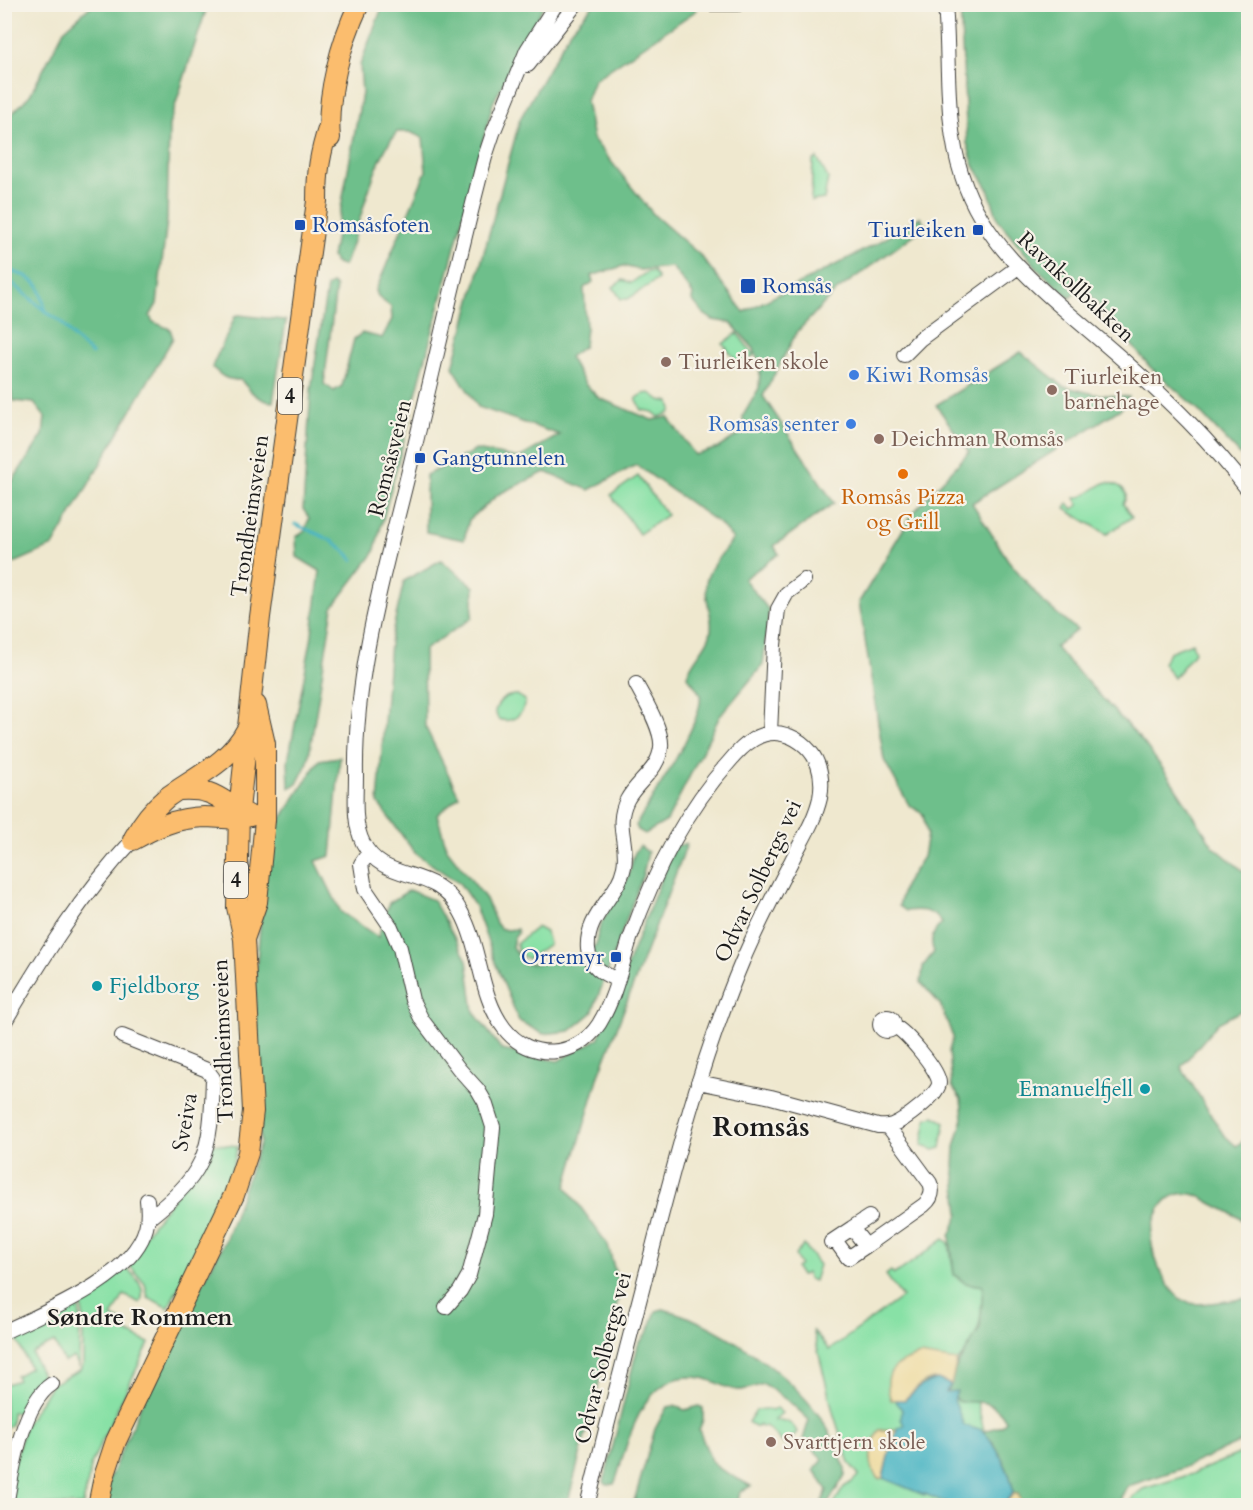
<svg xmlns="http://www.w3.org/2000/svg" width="1253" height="1510" font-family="Cardo,serif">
  <rect width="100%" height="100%" fill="#f7f3e8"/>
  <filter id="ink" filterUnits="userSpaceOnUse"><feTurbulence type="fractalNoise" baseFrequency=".0167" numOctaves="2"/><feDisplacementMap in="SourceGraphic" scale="12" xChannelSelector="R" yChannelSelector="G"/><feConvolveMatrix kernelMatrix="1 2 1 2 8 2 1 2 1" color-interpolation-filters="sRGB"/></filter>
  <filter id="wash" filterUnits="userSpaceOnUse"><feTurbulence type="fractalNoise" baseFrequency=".008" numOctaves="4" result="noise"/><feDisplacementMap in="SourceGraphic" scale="24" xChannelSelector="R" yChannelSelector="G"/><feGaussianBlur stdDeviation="1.35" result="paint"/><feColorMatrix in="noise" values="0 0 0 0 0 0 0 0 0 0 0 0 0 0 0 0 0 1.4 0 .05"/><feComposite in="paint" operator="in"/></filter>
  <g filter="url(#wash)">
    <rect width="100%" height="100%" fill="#efe8cf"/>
    <!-- green -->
    <path fill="#88e1a6" stroke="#527e61" stroke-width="1.5" d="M 817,158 L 828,178 L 824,199 L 811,201 L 813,161 Z
      M 653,271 L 658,279 L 628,299 L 621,299 L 613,287 L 623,280 L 631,283 L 647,272 Z
      M 737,333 L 754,355 L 740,366 L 723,344 Z
      M 650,393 L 660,400 L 670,402 L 672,409 L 670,413 L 659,417 L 653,412 L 642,410 L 636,399 L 643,394 Z
      M 638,476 L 667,515 L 639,534 L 611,495 Z
      M 1107,482 C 1119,485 1132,490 1123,504 L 1132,517 L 1107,534 L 1065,509 L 1068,503 L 1073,509 L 1079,505 L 1075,498 C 1086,498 1095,486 1107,482 Z
      M 1192,643 L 1195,651 L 1174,678 L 1163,663 L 1169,652 Z
      M 517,695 L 525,700 C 524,715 512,724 498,719 L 495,711 C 499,700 505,695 517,695 Z
      M 537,927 L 546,932 L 549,944 L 528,959 L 519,953 L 516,944 Z
      M 934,1116 L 945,1122 L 941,1148 L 934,1150 L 922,1146 L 927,1118 Z
      M 206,1143 L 238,1146 C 224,1204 194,1255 168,1308 L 148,1297 L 145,1284 L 125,1260 L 175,1196 Z
      M 944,1239 L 949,1243 L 954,1275 L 965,1283 L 983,1286 C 981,1321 982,1334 958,1361 L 957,1391 L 977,1401 L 984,1431 L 998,1452 L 1023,1505 L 833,1505 L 844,1487 L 852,1482 L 859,1475 L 849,1463 L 833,1412 L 813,1330 L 829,1350 L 902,1297 L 886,1275 L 891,1271 L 894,1274 L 901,1270 Z
      M 804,1245 L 819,1265 L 814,1281 L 809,1279 L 806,1273 L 801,1276 L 796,1268 L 800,1265 L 795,1255 Z
      M 125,1266 C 135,1277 148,1288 140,1303 L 124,1295 L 112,1317 L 126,1324 L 124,1331 L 149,1343 L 92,1462 L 83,1505 L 6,1505 L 5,1454 L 16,1458 L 25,1425 L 52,1384 L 80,1370 L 83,1365 L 83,1315 L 80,1298 Z
      M 74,1303 L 79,1309 L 80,1316 L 79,1367 L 74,1357 L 64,1362 L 54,1342 L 32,1353 L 41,1373 L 39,1388 L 24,1401 L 20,1413 L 12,1412 L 11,1425 L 5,1428 L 4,1385 L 18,1380 L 16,1376 L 30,1368 L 14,1333 Z
      M 776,1408 L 782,1413 L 773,1421 C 782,1418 793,1422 797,1432 L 786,1446 L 766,1426 L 762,1427 L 760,1424 L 755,1427 L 748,1422 L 756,1410 L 766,1409 L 772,1411 Z
      M 1248,1450 L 1248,1505 L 1129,1505 L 1133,1497 L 1143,1489 L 1192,1474 Z"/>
    <!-- forest -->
    <path fill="#6ebf8b" stroke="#456e54" stroke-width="1.5" fill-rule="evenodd" d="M 93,4 L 214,5 L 206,10 L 169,125 L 167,220 L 157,304 L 150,316 L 153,322 L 170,329 L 173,338 L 53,546 L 12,564 L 5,549 L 5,492 L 43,435 L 45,417 L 34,403 L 14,401 L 5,373 L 5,121 L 30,95 L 64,30 Z
      M 594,4 L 691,5 L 697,10 L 594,80 L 586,101 L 593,139 L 654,215 L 701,256 L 744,312 L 876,244 L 920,217 L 926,226 L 835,292 L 797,332 L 763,396 L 834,503 L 774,546 L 779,554 L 744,579 L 769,610 L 763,665 L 720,716 L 667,821 L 645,834 L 638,830 L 636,825 C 650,800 705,720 700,695 C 698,689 691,681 687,676 C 691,660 705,650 710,635 C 715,619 704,599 706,583 C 709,566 724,552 733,539 L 720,524 L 636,465 L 589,490 L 545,472 L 499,494 L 469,520 L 464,540 L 426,532 L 426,475 L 476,450 L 519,458 L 560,435 L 478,407 L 453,367 L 520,119 L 570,31 ZM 623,266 L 640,270 L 672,267 L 693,294 L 692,300 L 704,314 L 713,320 L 731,323 L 754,349 L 760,367 L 759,388 L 743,416 L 744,431 L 718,448 L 695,455 L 668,417 L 652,420 L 599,398 L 585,384 L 569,357 L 584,346 L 586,328 L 584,288 L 593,282 L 591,276 Z
      M 383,5 L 544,5 L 493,103 L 374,553 L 333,607 L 308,762 L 297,784 L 289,788 L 288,761 L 311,641 L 320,571 L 297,557 L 296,537 L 305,531 L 309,518 L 303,509 L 311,389 L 327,287 L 332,284 L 336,287 L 324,384 L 334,391 L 342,386 L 354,339 L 362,333 L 382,338 L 392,319 L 391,307 L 378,297 L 376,290 L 426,171 L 423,138 L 410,132 L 397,132 C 371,162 360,229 344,266 L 336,264 L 332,257 L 362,93 L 360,65 Z
      M 960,5 L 1248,5 L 1248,463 L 1192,404 L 1150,367 L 1083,286 L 1070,298 L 1039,270 L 998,220 L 988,188 L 974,166 L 967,143 Z
      M 239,315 L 284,320 L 286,321 L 273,402 C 258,401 250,391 241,380 C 226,380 222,377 212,367 C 219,349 229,334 235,316 Z
      M 1021,352 L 1063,386 L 1094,394 L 1129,397 L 1122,408 L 972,503 L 1008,560 L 1043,602 L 1077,630 L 1055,647 L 1143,742 L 1169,777 L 1213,846 L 1248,875 L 1248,1007 L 1218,1023 L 1181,1067 L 1223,1134 L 1236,1146 L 1248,1137 L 1248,1224 C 1238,1216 1229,1212 1217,1206 C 1208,1202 1202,1196 1192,1194 C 1171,1191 1161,1202 1155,1220 C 1153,1225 1151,1232 1151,1238 C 1153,1258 1168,1297 1189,1303 C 1199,1306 1235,1300 1248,1298 L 1248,1439 L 1180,1469 L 1128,1486 L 1121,1497 L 1121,1505 L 1023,1505 L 1018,1494 L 1013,1494 C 1014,1481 1002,1457 995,1445 C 992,1439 986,1438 984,1431 L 1002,1426 L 1006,1421 C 995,1400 980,1401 959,1402 L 954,1397 L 956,1392 L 945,1393 L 951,1385 L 954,1371 L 980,1328 L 983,1286 L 965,1283 L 954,1274 L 950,1236 L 959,1214 L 954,1166 L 955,1147 L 963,1118 L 961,1099 L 952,1086 L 949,1051 L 953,1037 L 940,1004 L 921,983 L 923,966 L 934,952 C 929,939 933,932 942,923 C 933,910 921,909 906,911 L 899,906 L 904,886 L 923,857 L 927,834 L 923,814 L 909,805 L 884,760 L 859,602 L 913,513 L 969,452 L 936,405 Z
      M 441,560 L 474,587 L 472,618 L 424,650 L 425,726 L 459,796 L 437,815 L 447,849 L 486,899 L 496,923 L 500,928 L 506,930 L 517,929 L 518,933 L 514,938 L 512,947 L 525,964 L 544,963 L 553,958 L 567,963 L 596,945 C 597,920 618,899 628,876 C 633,866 631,853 640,846 L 648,852 L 643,875 L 592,1013 L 570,1031 L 543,1034 L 519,1021 L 496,965 L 475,906 L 460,884 L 415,853 L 378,803 L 390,642 L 404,581 Z
      M 340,757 L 331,856 L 316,861 L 341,912 L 378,937 L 389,903 L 409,890 L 433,900 L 467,960 L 474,1012 L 502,1050 L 558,1061 L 598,1039 L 674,846 L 687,844 L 599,1075 L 566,1187 L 608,1245 L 620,1290 L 596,1395 L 567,1505 L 106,1506 L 105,1489 L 156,1370 L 225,1241 L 260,1143 L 255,982 L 268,840 L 319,760 Z
      M 663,1309 C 716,1322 788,1372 820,1417 C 831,1431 837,1450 845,1467 L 845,1475 L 827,1505 L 821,1505 L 827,1490 L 814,1470 L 823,1460 L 803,1439 L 809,1420 L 792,1404 L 764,1384 C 756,1386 745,1391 737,1390 C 725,1389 714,1380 702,1378 C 655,1369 635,1416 624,1453 C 620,1463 619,1474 614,1484 L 607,1485 L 604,1482 L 638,1345 L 649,1330 L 656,1311 Z
      M 674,1406 L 685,1410 L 699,1406 L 703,1408 L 703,1420 L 699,1430 L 711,1460 L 718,1468 L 751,1486 L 740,1492 L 737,1505 L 633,1505 L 655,1429 L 667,1407 Z"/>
    <!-- sand -->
    <path fill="#eeda9e" stroke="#857b5d" stroke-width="1.5" d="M 920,1355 L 957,1361 L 951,1385 C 947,1383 941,1380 937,1379 C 924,1378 913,1392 904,1400 L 891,1400 C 881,1372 895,1363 920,1355 Z
      M 897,1429 L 890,1448 L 883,1478 L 878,1479 C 866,1463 870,1446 879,1430 Z
      M 1013,1494 L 1018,1494 L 1023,1505 L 1003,1506 Z"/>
    <!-- water -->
    <path fill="#47b4c3" stroke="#326870" stroke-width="1.5" d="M 937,1379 L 951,1385 L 945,1392 L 957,1391 L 954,1400 L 964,1425 L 976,1429 L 980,1429 C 993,1438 1013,1476 1013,1493 L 1003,1505 L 959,1505 L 954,1503 L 951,1505 L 925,1494 L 924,1495 L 883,1478 L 890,1448 L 898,1427 L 904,1425 L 901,1419 L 902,1410 L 895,1400 L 905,1400 C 915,1390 923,1383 937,1379 Z"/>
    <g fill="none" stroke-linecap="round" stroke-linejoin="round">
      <!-- stream -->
      <path stroke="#47b4c3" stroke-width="3" d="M 4,264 L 13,272 L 26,276 L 39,286 L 46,312 L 60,321 L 75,339 L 92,354
        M 4,281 L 12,283 L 44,310
        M 295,524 C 318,535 337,539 353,560"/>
    </g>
  </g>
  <g filter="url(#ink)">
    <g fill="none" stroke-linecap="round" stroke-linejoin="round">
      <defs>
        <path id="minor" d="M 556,4 L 527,50 L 493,133 L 485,157 C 459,255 437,355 413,454 C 388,560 354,666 356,776 C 356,798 353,823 363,843 C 385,886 435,863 461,912 C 481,948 479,995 504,1028 C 530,1062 577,1058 599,1024 C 615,998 621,967 630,939 C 653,875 683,813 729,762 C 743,745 762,727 786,735 C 800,739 813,751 818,765 C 822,776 822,787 820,798 C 815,820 802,840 792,860 C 774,894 757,927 742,962 C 698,1066 671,1177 643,1286 C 624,1359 605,1432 587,1506
          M 711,4 L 738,4
          M 945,4 C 950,61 944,122 962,176 C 987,256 1062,305 1122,359 C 1167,399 1211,441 1248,490
          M 528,65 L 576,4
          M 904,355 L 920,339 L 1018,267
          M 770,733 L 774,645 L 778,609 L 787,593 L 804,580
          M 369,852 L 361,864 L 365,889 L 391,927 L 400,948 L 412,1000 L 422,1020 L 459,1069 L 478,1090 L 485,1102 L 493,1127 L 485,1214 L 469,1275 L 460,1291 L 446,1307
          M 617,980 C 602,973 590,967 588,949 C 585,916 618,897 624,867 C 629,843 614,826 627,800 C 637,781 659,770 661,747 C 663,730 644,699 636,684
          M880 1024a7 7 0 1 1 14 0a7 7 0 1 1-14 0Z
          M 4,1023 C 42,959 81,895 133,840
          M 122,1036 L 207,1070 L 213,1078 C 212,1104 212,1137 201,1161 C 190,1185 168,1203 148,1219
          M 698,1082 L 771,1097 L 878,1126 C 883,1126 887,1127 892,1125 C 903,1121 939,1095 939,1083 C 939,1070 905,1031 894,1026
          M 852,1228 L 869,1217
          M 835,1240 L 848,1258 L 866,1246
          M 831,1242 L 852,1228 L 866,1246 L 924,1205 C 931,1199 934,1192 930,1183 L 888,1126
          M 4,1332 C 47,1311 132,1278 146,1228 C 149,1218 148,1209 147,1200
          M 6,1506 C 12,1472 22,1403 52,1384"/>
        <path id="highway" d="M 330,138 C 326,97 341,42 359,4
          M 180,790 C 215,788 219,800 248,815
          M 134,838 C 142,823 153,809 166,798 C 195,777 230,762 247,729
          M 133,840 C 156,827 176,818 204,817 C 220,817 235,821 250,816
          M 244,939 L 257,902 L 265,820 L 265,744 L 256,705
          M 98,1506 L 104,1477 L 116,1441 L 234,1195 L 248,1153 L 253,1111 L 244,939 L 237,907 L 239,810 L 260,617 L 317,201 C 317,172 320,153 329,126"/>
      </defs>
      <!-- minor casing -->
      <use href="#minor" stroke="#3c3b37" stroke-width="16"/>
      <!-- highway casing -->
      <use href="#highway" stroke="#3c3b37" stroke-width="22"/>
      <!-- minor -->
      <use href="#minor" stroke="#fff" stroke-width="14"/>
      <!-- highway -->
      <use href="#highway" stroke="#fbbd6e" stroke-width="20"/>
    </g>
  </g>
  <!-- markers -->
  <g fill="#1a4fb4" stroke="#f7f3e8" stroke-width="2">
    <rect x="294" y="219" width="12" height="12" rx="3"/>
    <rect x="972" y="224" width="12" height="12" rx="3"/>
    <rect x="740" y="278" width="16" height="16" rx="3"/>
    <rect x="414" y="452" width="12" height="12" rx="3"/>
    <rect x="610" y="951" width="12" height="12" rx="3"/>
  </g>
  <g fill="#8d6e63" stroke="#f7f3e8" stroke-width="2">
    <circle cx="666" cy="362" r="6"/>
    <circle cx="1052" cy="390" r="6"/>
    <circle cx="879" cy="439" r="6"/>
    <circle cx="771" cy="1442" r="6"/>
  </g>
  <g fill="#3f7fe0" stroke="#f7f3e8" stroke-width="2">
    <circle cx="854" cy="375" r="6"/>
    <circle cx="851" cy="424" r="6"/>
  </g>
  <circle fill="#e8710a" stroke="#f7f3e8" stroke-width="2" cx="903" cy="474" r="6"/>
  <g fill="#0f9aa8" stroke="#f7f3e8" stroke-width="2">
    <circle cx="97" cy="986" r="6"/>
    <circle cx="1145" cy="1089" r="6"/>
  </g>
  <g text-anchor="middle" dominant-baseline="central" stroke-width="4.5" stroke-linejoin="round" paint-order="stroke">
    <!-- shield labels -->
    <g fill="#f7f3e8" stroke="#5e5c59" stroke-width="1.5">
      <rect x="278" y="378" width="24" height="36" rx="4.5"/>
      <rect x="224" y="862" width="24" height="36" rx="4.5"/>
    </g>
    <g font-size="21" font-weight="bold" fill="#1c1c1c">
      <text x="290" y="396">4</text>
      <text x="236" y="880">4</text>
    </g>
    <!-- transit labels -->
    <g font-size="22" fill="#164399" stroke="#f7f3e8" text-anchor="start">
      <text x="312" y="225">Romsåsfoten</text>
      <text x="966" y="230" text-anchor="end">Tiurleiken</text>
      <text x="762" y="286">Romsås</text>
      <text x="432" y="458">Gangtunnelen</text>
      <text x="604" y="957" text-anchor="end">Orremyr</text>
    </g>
    <!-- street labels -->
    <g font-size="22" fill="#1c1c1c" stroke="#f7f3e8">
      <text transform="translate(1076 287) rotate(43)">Ravnkollbakken</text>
      <text transform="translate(390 458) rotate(-76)">Romsåsveien</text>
      <text transform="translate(250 516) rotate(-82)">Trondheimsveien</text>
      <text transform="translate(758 881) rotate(-65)">Odvar Solbergs vei</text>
      <text transform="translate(223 1041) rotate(-92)">Trondheimsveien</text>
      <text transform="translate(185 1122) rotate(-80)">Sveiva</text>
      <text transform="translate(603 1358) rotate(-76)">Odvar Solbergs vei</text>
    </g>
    <!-- education labels -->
    <g font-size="22" fill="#785e54" stroke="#f7f3e8" text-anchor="start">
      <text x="678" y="362">Tiurleiken skole</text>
      <text x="1064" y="377">Tiurleiken<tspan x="1064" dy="25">barnehage</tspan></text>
      <text x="891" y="439">Deichman Romsås</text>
      <text x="783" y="1442">Svarttjern skole</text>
    </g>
    <!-- shop labels -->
    <g font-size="22" fill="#366cbe" stroke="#f7f3e8" text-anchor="start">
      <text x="866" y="375">Kiwi Romsås</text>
      <text x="839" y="424" text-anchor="end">Romsås senter</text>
    </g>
    <!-- food labels -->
    <g font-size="22" fill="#c56008" stroke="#f7f3e8">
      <text x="903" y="497">Romsås Pizza<tspan x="903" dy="25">og Grill</tspan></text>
    </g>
    <!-- culture labels -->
    <g font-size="22" fill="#0d838f" stroke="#f7f3e8" text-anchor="start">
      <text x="109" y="986">Fjeldborg</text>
      <text x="1133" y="1089" text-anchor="end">Emanuelfjell</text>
    </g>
    <!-- neighbourhood labels -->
    <g font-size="24" font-weight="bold" fill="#1c1c1c" stroke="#f7f3e8">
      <text x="140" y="1317">Søndre Rommen</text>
    </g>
    <!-- district labels -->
    <g font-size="28" font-weight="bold" fill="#1c1c1c" stroke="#f7f3e8">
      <text x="761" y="1127">Romsås</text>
    </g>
  </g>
  <!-- margin -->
  <rect width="1253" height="1510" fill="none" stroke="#f7f3e8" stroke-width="24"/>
</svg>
